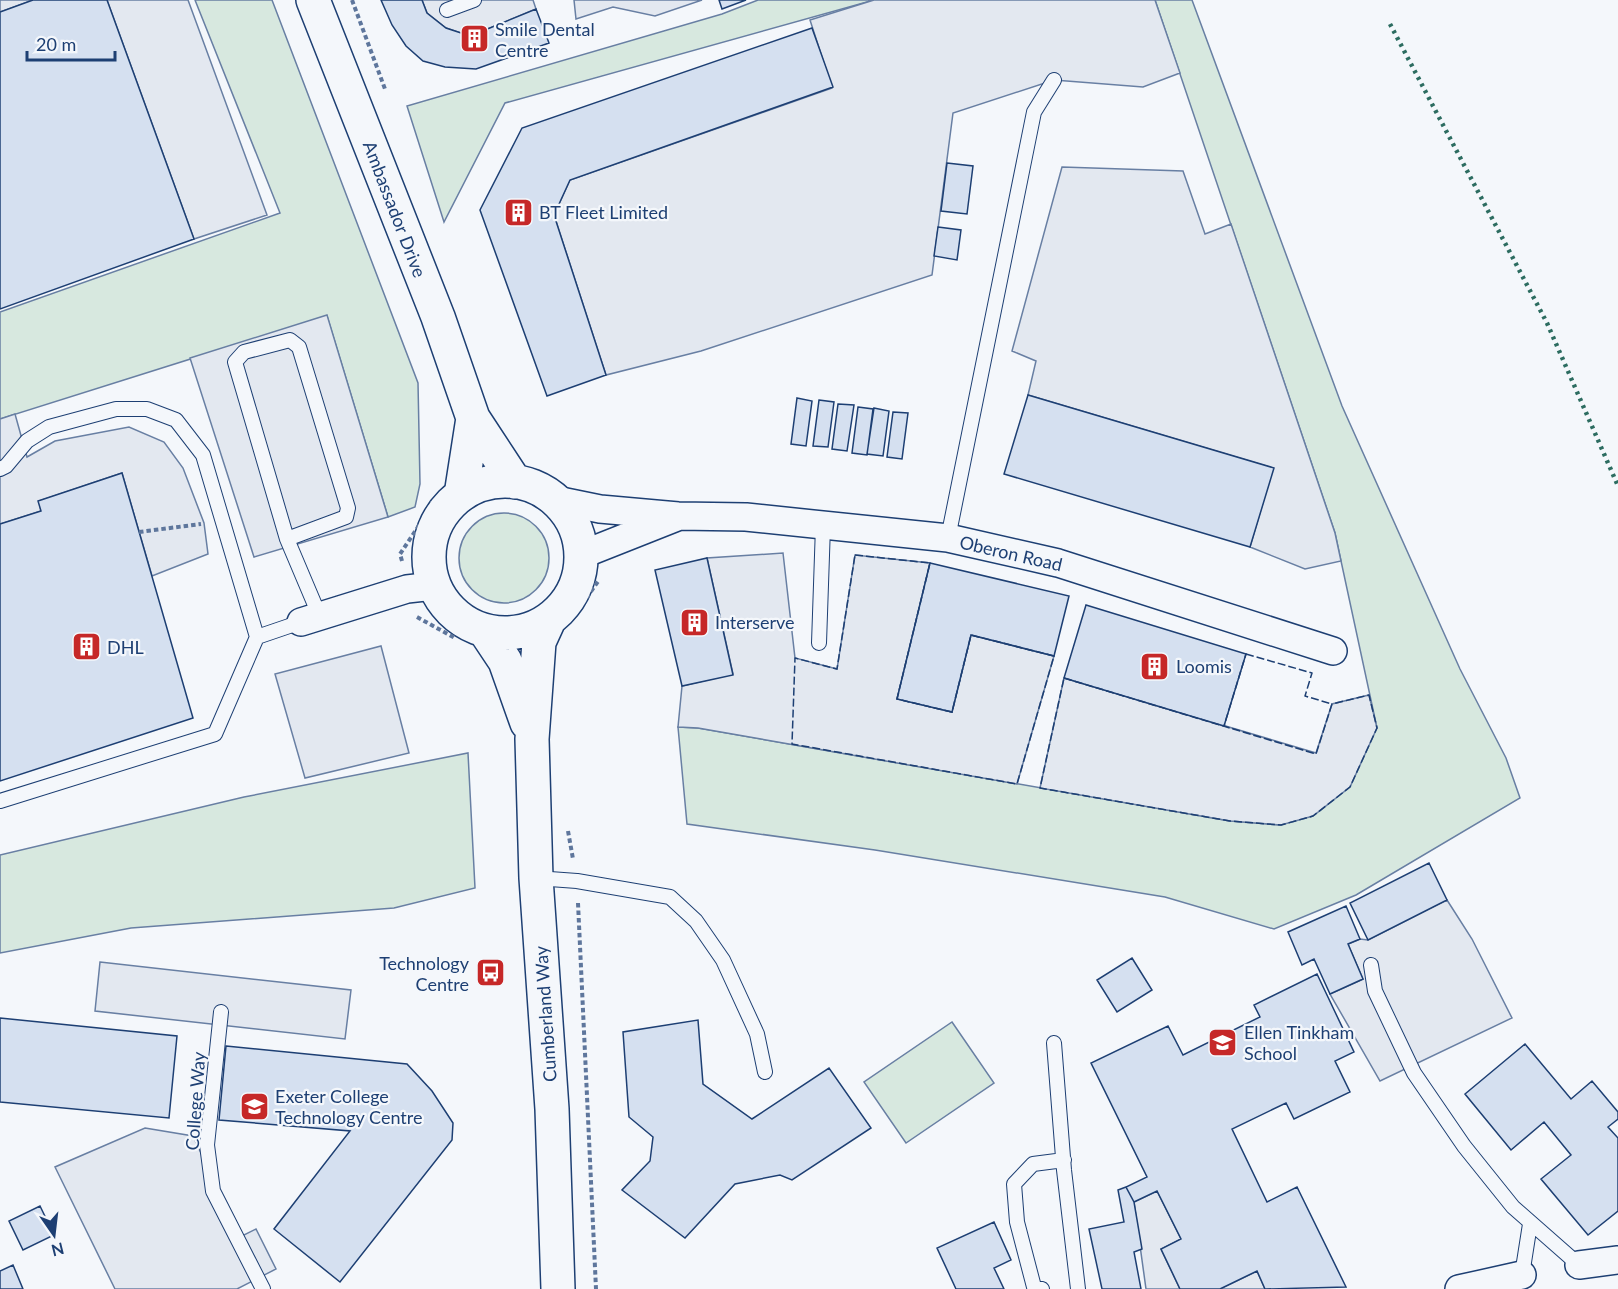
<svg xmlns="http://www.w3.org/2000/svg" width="1618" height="1289" font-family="Lato,sans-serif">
  <rect width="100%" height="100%" fill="#f4f7fb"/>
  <!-- green -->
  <path fill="#d7e8df" stroke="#687fa3" stroke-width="1.5" d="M 195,0 L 272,0 L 418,383 L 420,484 L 415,507 L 388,517 L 327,316 L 0,419 L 0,312 L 280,213 Z
    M 758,0 L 874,0 L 505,103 L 444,222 L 407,106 L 722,14 Z
    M 1155,0 L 1192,0 L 1342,406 L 1460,669 L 1506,758 L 1520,798 L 1356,895 L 1274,929 L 1165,897 L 875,850 L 687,824 L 678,727 L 698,728 L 1230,821 L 1281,825 L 1377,728 L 1335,533 Z
    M459 558a45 45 0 1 1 90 0a45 45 0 1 1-90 0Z
    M 468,753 L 475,888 L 394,908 L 131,928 L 0,953 L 0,855 L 244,797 Z
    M 952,1022 L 994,1083 L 906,1143 L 864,1082 Z"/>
  <!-- parking -->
  <path fill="#e3e8f0" stroke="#687fa3" stroke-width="1.5" d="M 0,0 L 33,0 L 0,12 Z
    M 107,0 L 188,0 L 267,215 L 194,239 Z
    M 422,0 L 533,0 L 536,9 L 485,30 L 464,34 L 446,28 L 427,13 Z
    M 574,0 L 702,0 L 655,16 L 613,7 L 576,19 Z
    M 874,0 L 1155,0 L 1180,73 L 1143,87 L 1054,80 L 953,113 L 932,275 L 701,351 L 606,375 L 554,215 L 570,180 L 832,88 L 810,20 Z
    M 1062,167 L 1183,171 L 1205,234 L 1231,224 L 1335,533 L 1341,561 L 1305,569 L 1250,547 L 1273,468 L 1028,395 L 1036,361 L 1012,351 Z
    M 327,315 L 388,517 L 254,557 L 190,358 Z
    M 15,414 L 27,457 L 55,441 L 129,427 L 164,442 L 183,468 L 204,523 L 208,554 L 152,576 L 122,473 L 39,501 L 41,511 L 0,524 L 0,419 Z
    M 783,553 L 795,658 L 837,669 L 855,555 L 930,563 L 897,699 L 952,712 L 971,635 L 1054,656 L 1017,784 L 698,728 L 678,727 L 682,686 L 733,674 L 707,558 Z
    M 381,646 L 409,753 L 305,778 L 275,674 Z
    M 1064,678 L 1316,753 L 1332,704 L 1369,695 L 1377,728 L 1350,787 L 1313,816 L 1281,825 L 1230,821 L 1040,788 Z
    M 1447,900 L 1472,939 L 1512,1018 L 1380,1081 L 1330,994 L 1363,979 L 1348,944 L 1360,939 L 1368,940 Z
    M 100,962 L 351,990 L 345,1039 L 95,1011 Z
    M 145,1128 L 193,1136 L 240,1237 L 256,1229 L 276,1269 L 237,1289 L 115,1289 L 55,1167 Z
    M 1157,1191 L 1181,1239 L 1161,1249 L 1180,1289 L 1146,1289 L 1134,1202 Z
    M 1257,1271 L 1265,1289 L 1220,1289 Z"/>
  <!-- building -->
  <path fill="#d5e0f0" stroke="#1d3f73" stroke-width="1.5" d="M 33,0 L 107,0 L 194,239 L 0,309 L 0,12 Z
    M 381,0 L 422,0 L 427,13 L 446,28 L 464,34 L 485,30 L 536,9 L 549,43 L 476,69 L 445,67 L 423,61 L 406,46 L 392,25 Z
    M 719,0 L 746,0 L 722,9 Z
    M 812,28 L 833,87 L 570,180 L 554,215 L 606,375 L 547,396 L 480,210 L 522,128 Z
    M 947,163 L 973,166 L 967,214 L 941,211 Z
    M 938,227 L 961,230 L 957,260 L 934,256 Z
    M 1028,395 L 1274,468 L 1250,547 L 1004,474 Z
    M 797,398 L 812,401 L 806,446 L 791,444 Z
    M 819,400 L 834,402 L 828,447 L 813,446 Z
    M 838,404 L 854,405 L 847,451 L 832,449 Z
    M 858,407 L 873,409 L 867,455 L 852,453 Z
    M 874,408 L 889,411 L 883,456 L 867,454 Z
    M 893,412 L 908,413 L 902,459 L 887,457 Z
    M 122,473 L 193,718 L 0,781 L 0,524 L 41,511 L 38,501 Z
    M 707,558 L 733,675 L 682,686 L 655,570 Z
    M 930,563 L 1069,596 L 1054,656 L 971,635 L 952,712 L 897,699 Z
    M 1086,605 L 1246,654 L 1224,726 L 1064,678 Z
    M 1429,863 L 1447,900 L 1368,940 L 1350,903 Z
    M 1346,906 L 1360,939 L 1348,944 L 1363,979 L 1330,994 L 1314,959 L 1302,965 L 1288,932 Z
    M 1132,958 L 1152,990 L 1117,1012 L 1097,980 Z
    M 1317,974 L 1354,1052 L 1335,1061 L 1350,1092 L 1294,1119 L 1286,1103 L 1232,1129 L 1267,1202 L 1297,1187 L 1346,1287 L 1265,1289 L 1257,1271 L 1220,1289 L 1180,1289 L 1161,1249 L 1181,1239 L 1157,1191 L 1134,1202 L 1126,1187 L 1147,1177 L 1091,1063 L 1168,1026 L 1183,1055 L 1260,1017 L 1254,1005 Z
    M 0,1018 L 177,1036 L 169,1118 L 0,1102 Z
    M 698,1020 L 703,1084 L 752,1119 L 829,1068 L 871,1128 L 792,1180 L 780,1175 L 735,1184 L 685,1238 L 622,1190 L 650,1161 L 653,1137 L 629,1117 L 623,1032 Z
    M 1525,1044 L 1571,1099 L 1592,1081 L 1618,1112 L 1618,1119 L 1608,1127 L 1618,1138 L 1618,1211 L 1588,1235 L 1541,1179 L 1571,1155 L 1544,1122 L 1511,1150 L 1465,1094 Z
    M 226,1046 L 407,1064 L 432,1091 L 453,1123 L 452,1140 L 340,1282 L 274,1229 L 350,1131 L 219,1120 Z
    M 1126,1187 L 1134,1202 L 1142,1249 L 1134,1252 L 1141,1289 L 1102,1289 L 1089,1229 L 1124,1222 L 1118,1190 Z
    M 40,1206 L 54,1235 L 23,1250 L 9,1221 Z
    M 994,1222 L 1011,1260 L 994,1268 L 1004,1289 L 956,1289 L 937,1248 Z
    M 13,1265 L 23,1289 L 0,1289 L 0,1271 Z"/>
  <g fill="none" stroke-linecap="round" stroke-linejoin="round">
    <defs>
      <path id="lane" d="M 447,10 L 474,0
        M 0,469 L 6,466 L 27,441 L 49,427 L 116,409 L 147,409 L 176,420 L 203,455 L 257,637 L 301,622
        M 948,538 L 1034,112 L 1054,80
        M 287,539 L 346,517 L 348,508 L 299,347 L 290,340 L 244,352 L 235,362 L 287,539 L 320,617
        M 819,643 L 823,526
        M 0,801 L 215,734 L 257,637
        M 536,878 L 577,881 L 670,897 L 696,921 L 723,960 L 757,1034 L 765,1072
        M 1371,965 L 1375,991 L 1414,1073 L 1464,1146 L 1513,1207 L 1579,1265
        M 221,1012 L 207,1145 L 213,1191 L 263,1289
        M 1054,1043 L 1064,1170 L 1078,1289
        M 1522,1275 L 1530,1224
        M 1042,1289 L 1034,1287 L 1017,1222 L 1014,1184 L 1033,1164 L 1064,1160"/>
      <path id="street" d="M 556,500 L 600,509 L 678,516 L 746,517 L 948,538 L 1058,563 L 1333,651
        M 581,555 L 677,517
        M 301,622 L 407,589 L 434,586
        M 1579,1265 L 1618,1260
        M 1459,1289 L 1522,1275"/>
      <path id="secondary" d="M 313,0 L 438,317 L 473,418 L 515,482
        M429 557a76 76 0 1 1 152 0a76 76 0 1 1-152 0Z
        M 461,495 L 473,418
        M 549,620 L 539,642 L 532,739 L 536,878 L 552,1109 L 558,1289
        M 485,631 L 505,661 L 527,723"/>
    </defs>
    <!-- lane casing -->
    <use href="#lane" stroke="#1d3f73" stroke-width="16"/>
    <!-- street casing -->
    <use href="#street" stroke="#1d3f73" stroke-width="30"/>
    <!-- secondary casing -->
    <use href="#secondary" stroke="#1d3f73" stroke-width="36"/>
    <!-- path -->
    <path stroke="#5e769c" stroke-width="4" stroke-dasharray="4.5 3" stroke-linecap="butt" d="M 352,0 L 385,89
      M 139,532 L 201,524
      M 402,561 L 400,554 L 424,518 L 432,502
      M 578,610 L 599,580
      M 417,617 L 455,638
      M 568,831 L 573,859
      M 578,903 L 596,1289"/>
    <!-- lane -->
    <use href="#lane" stroke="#f4f7fb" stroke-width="14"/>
    <!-- street -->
    <use href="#street" stroke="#f4f7fb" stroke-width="27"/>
    <!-- secondary -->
    <use href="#secondary" stroke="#f4f7fb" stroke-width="33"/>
    <!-- hedge -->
    <path stroke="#2c6c60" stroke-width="4.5" stroke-dasharray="3 4.5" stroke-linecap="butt" d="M 1390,24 L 1547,323 L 1618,486"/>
    <!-- fence -->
    <path stroke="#1d3f73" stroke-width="1.5" stroke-dasharray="8 3" stroke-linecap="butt" d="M 855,555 L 930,563 L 897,699 L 952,712 L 971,635 L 1054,656 L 1017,784 L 792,744 L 795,658 L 837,669 Z
      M 1246,654 L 1312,673 L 1305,696 L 1332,704 L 1316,754 L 1224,726 Z
      M 1064,678 L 1316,754 L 1332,704 L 1369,695 L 1377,728 L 1350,787 L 1313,816 L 1281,825 L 1230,821 L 1040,788 Z"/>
  </g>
  <!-- icons -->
  <defs>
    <symbol id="building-square" viewBox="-11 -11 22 22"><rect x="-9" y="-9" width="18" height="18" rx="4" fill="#c62828" stroke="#f4f7fb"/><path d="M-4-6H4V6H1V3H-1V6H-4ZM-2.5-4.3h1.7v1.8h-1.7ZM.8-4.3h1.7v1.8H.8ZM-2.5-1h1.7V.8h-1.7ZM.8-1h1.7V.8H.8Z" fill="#fff"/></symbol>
    <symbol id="bus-square" viewBox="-11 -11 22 22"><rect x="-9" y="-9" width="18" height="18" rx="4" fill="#c62828" stroke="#f4f7fb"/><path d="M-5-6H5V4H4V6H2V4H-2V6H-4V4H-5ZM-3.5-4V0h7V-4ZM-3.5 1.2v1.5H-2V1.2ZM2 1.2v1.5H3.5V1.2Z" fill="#fff"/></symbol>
    <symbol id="school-square" viewBox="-11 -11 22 22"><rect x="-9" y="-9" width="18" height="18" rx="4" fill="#c62828" stroke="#f4f7fb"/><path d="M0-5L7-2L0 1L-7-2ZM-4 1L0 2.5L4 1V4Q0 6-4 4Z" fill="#fff"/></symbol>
    <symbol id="university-square" viewBox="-11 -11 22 22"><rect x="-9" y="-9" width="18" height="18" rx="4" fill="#c62828" stroke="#f4f7fb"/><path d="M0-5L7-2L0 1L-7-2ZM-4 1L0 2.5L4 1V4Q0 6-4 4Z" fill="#fff"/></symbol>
  </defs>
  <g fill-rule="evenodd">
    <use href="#building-square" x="458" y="22" width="33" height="33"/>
    <use href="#building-square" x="502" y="196" width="33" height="33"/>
    <use href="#building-square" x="678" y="606" width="33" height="33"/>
    <use href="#building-square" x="70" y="630" width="33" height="33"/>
    <use href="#building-square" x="1138" y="650" width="33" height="33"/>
    <use href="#bus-square" x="474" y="956" width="33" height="33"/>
    <use href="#school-square" x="1206" y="1026" width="33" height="33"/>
    <use href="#university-square" x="238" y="1090" width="33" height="33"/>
  </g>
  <g text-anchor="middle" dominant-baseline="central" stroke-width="4.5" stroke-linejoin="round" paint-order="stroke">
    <!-- poi labels -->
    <g font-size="18" fill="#1d3f73" stroke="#f4f7fb" text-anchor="start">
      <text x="495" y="29">Smile Dental<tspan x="495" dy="21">Centre</tspan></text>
      <text x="539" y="212">BT Fleet Limited</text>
      <text x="715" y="622">Interserve</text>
      <text x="107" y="647">DHL</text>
      <text x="1176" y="666">Loomis</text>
      <text x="469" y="963" text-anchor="end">Technology<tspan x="469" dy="21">Centre</tspan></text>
      <text x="1244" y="1032">Ellen Tinkham<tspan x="1244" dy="21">School</tspan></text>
      <text x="275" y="1096">Exeter College<tspan x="275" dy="21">Technology Centre</tspan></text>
    </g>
    <!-- street labels -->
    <g font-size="18" fill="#1d3f73" stroke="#f4f7fb">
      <text transform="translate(395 209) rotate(69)">Ambassador Drive</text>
      <text transform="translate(1011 553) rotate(13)">Oberon Road</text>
      <text transform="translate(545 1014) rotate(-94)">Cumberland Way</text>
      <text transform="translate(195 1101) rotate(-86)">College Way</text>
    </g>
  </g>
  <!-- north arrow -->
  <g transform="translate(54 1235) rotate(166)" stroke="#f4f7fb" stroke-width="4.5" paint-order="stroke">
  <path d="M0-4.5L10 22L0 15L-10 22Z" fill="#1d3f73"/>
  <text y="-9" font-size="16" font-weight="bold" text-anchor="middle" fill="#1d3f73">N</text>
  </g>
  <!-- scale -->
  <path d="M27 51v9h88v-9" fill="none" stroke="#1d3f73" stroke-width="3"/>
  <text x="36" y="51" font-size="18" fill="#1d3f73" stroke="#f4f7fb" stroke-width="4.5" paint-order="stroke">20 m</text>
</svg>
